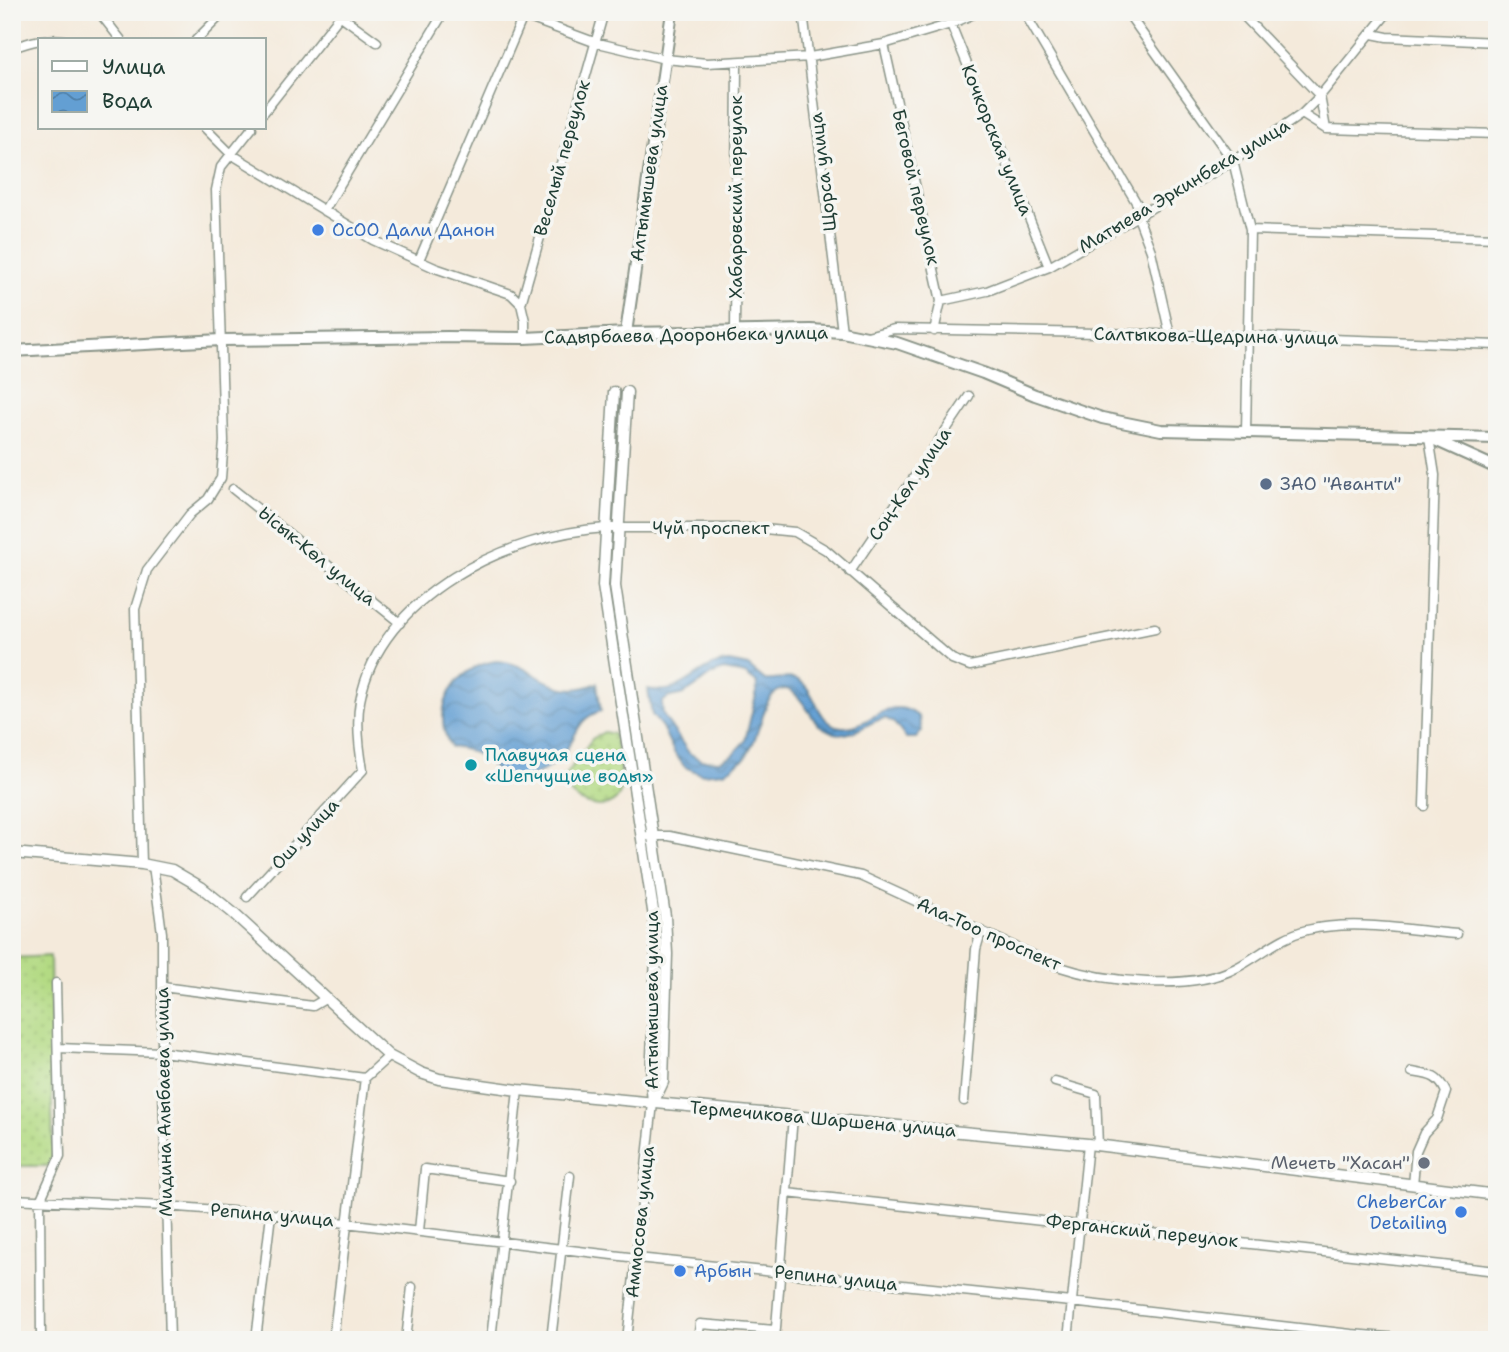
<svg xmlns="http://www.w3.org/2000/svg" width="1509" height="1352" font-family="'Shantell Sans',sans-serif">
  <defs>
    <pattern id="grass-dots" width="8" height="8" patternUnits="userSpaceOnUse" patternTransform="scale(1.75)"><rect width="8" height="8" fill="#b3da83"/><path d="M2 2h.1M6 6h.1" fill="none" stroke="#9abc72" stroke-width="1.8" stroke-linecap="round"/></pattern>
    <pattern id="water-waves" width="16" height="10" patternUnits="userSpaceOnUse" patternTransform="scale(1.75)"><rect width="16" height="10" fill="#639fd3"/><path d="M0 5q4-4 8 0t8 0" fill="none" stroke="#5183ac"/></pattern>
  </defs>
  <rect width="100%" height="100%" fill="#f6f6f2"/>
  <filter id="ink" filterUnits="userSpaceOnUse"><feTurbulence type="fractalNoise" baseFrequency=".0143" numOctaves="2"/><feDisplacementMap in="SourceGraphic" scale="14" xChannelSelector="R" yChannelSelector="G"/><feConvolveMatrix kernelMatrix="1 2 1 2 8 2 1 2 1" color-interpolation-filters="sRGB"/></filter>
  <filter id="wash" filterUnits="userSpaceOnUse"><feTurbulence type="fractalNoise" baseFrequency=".00686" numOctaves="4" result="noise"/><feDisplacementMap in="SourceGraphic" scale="28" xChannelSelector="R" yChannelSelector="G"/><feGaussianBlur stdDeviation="1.57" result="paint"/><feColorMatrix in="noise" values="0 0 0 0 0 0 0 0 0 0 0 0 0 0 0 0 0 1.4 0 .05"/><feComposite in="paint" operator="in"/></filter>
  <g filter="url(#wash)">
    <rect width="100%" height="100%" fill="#f4eadb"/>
    <!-- grass -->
    <path fill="url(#grass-dots)" stroke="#698c5c" stroke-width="2" d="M 604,732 L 614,734 C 616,747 625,777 621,790 C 613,820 565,803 564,778 L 592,739 Z
      M 50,956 L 53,1166 L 12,1166 L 12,958 Z"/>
    <!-- water -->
    <path fill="url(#water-waves)" stroke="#416e84" stroke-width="2" fill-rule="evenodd" d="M 496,661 C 537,662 551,704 597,683 L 601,711 C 583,716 579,727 571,742 C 556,769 532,780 502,781 C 492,760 474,749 451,747 C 429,709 455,667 496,661 Z
      M 729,662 L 748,666 L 765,680 C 776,682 787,675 798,680 C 818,691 815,724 842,727 C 869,730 888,691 919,717 L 922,731 L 916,738 L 906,738 L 894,723 L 885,718 C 869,721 857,735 839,734 C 832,733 825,729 819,725 C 806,712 791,668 768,701 L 754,741 L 745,758 L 724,772 L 701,774 L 685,767 L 675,754 L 662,727 L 652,715 L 648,689 C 685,698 695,664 729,662 ZM 724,670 L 745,674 L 757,683 L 756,695 L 745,741 L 732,755 L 720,761 L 701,760 L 689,753 L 663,715 L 662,703 C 668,695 674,697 683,694 C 698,688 706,674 724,670 Z"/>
  </g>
  <g filter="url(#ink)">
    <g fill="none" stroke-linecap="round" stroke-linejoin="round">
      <defs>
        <path id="minor" d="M 99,12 L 121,40
          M 513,12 L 594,42 L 665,59 L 707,63 L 810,57 L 884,44 L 951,24 L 978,12
          M 803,12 L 842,332
          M 946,12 L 1049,267
          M 1024,12 L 1143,214
          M 1127,12 L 1233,161 L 1250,230 L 1246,432
          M 1240,12 L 1320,96 L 1326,129
          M 341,16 L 377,42
          M 1372,34 L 1387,37 L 1497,42
          M 196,40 L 224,12
          M 884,44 L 941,301 L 934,331
          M 12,48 C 30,42 45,37 63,40
          M 264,112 L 343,12
          M 1302,114 L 1326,129 L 1497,134
          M 205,128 L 231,154 L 373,240 L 435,268 L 511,294 L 521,304 L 525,321 L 525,338
          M 324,211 L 444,12
          M 1138,217 L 1151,251 L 1170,335
          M 1250,230 L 1497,238
          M 419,260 L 525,12
          M 941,301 L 987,291 L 1049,267 L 1233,161 L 1302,114 L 1320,96 L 1388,12
          M 521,304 L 604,12
          M 735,331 L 737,63
          M 867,336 L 894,329 L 1249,336 L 1497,345
          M 233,489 L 400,623
          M 850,572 L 969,396
          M 1424,806 L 1435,475 L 1429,437
          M 648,836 L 669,836 L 861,876 L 1057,966 C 1105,982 1190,992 1236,968 C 1261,955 1279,937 1307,930 C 1355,919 1408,930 1457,934
          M 142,864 L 135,609 L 147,570 L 190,514 L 208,499 L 221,478 L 224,441 L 216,190 L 221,167 L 252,128
          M 153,866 L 162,933 L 162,1052 L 170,1340
          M 247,897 L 363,770 C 359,748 356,724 360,701 C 380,595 508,534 606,528 L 754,528 L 795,532 L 826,550 L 952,659 L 970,666 L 1155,628
          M 162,987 L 313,1006 L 325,999
          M 58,1048 L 162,1052 L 365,1078 L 389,1056
          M 1412,1072 C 1430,1075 1438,1075 1446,1092 L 1437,1119 L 1424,1133 L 1416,1151 L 1413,1185
          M 1055,1082 L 1096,1094 L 1098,1146
          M 964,1101 L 976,949 L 981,932
          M 787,1193 L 1497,1271
          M 12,1199 L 165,1206 L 271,1214 L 637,1258 L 1071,1302 L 1351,1334 L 1423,1340
          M 419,1231 L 425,1169 L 510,1181
          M 41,1340 L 40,1201 L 60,1156 L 56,983
          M 256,1340 L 271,1214
          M 333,1340 L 365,1078
          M 406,1340 L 412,1287
          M 491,1340 L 518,1090
          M 551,1340 L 570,1176
          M 627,1340 L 653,1103
          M 698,1340 L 700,1324 L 775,1330
          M 775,1340 L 793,1116
          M 1068,1340 L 1088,1144"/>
        <path id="tertiary" d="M 614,392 L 603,586 L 654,917 L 656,955 L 651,1082 L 653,1101
          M 627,392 L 615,586 L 665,916 L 667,954 L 663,1082 L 653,1103
          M 12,853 L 142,864 L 172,870 L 201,887 L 232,912 L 389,1056 L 421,1073 L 439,1079 L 518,1090 L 1088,1144 L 1497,1195"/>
        <path id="secondary" d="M 626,333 L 672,12
          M 12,351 L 221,340 L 448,337 L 525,338 L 626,333 L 811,330 L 842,332 L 897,343 L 983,373 L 1035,395 L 1102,418 L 1161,430 L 1497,438
          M 1435,440 L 1497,468"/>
      </defs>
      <!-- minor casing -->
      <use href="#minor" stroke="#8a9488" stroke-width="11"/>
      <!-- tertiary casing -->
      <use href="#tertiary" stroke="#8a9488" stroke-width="13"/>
      <!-- secondary casing -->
      <use href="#secondary" stroke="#8a9488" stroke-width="14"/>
      <!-- minor -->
      <use href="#minor" stroke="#fff" stroke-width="8"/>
      <!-- tertiary -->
      <use href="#tertiary" stroke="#fff" stroke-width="10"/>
      <!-- secondary -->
      <use href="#secondary" stroke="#fff" stroke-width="10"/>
    </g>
  </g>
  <!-- markers -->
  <g fill="#3f7fe0" stroke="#f6f6f2" stroke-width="2.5">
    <circle cx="318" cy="230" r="7"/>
    <circle cx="1461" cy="1212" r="7"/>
    <circle cx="680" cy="1271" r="7"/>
  </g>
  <circle fill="#5c6f8a" stroke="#f6f6f2" stroke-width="2.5" cx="1266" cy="484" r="7"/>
  <circle fill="#0f9aa8" stroke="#f6f6f2" stroke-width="2.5" cx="471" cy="765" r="7"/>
  <circle fill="#6b7280" stroke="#f6f6f2" stroke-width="2.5" cx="1424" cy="1163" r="7"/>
  <g text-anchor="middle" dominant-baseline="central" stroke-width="7" stroke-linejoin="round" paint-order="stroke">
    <!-- street labels -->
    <g font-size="18" fill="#1f3d34" stroke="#f6f6f2">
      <text transform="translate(997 140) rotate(68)">Кочкорская улица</text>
      <text transform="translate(562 158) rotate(-74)">Веселый переулок</text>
      <text transform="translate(823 172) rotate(-97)">Щорса улица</text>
      <text transform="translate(649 173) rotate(-82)">Алтымышева улица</text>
      <text transform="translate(1184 186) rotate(-31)">Матыева Эркинбека улица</text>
      <text transform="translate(916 187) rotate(77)">Беговой переулок</text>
      <text transform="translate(736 197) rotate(-90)">Хабаровский переулок</text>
      <text transform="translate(686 335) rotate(-1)">Садырбаева Дооронбека улица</text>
      <text transform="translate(1216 336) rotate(1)">Салтыкова-Щедрина улица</text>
      <text transform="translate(910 484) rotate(-56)">Соң-Көл улица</text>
      <text x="711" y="528">Чүй проспект</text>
      <text transform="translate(317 556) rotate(39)">Ысык-Көл улица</text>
      <text transform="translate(305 834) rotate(-47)">Ош улица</text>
      <text transform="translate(989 934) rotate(24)">Ала-Тоо проспект</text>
      <text transform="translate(652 1000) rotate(-90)">Алтымышева улица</text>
      <text transform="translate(164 1102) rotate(-91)">Мидина Алыбаева улица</text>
      <text transform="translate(823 1119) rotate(5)">Термечикова Шаршена улица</text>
      <text transform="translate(272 1215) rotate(5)">Репина улица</text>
      <text transform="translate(640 1222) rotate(-84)">Аммосова улица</text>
      <text transform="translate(1142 1231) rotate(6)">Ферганский переулок</text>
      <text transform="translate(836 1278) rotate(6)">Репина улица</text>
    </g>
    <!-- shop labels -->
    <g font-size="18" fill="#366cbe" stroke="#f6f6f2" text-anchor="start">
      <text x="332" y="230">ОсОО Дали Данон</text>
      <text x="1447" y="1202" text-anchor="end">CheberCar<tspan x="1447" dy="21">Detailing</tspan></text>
      <text x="694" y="1271">Арбын</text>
    </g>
    <!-- service labels -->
    <g font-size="18" fill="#4e5e75" stroke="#f6f6f2" text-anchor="start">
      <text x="1280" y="484">ЗАО "Аванти"</text>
    </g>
    <!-- culture labels -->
    <g font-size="18" fill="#0d838f" stroke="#f6f6f2" text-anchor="start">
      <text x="485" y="755">Плавучая сцена<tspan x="485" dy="21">«Шепчущие воды»</tspan></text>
    </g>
    <!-- worship labels -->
    <g font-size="18" fill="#5b616d" stroke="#f6f6f2" text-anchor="end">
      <text x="1410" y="1163">Мечеть "Хасан"</text>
    </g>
  </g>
  <!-- margin -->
  <rect width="1509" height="1352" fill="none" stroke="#f6f6f2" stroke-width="42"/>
  <!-- legend -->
  <rect x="38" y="38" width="228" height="91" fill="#f6f6f2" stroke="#a0aca6" stroke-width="2"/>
  <rect x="52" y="61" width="35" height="10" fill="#ffffff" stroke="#a0aca6" stroke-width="2"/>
  <text x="102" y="74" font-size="21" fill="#1f3d34">Улица</text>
  <rect x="52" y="91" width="35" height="21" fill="url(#water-waves)" stroke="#a0aca6" stroke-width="2"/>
  <text x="102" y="108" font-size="21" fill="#1f3d34">Вода</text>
</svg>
